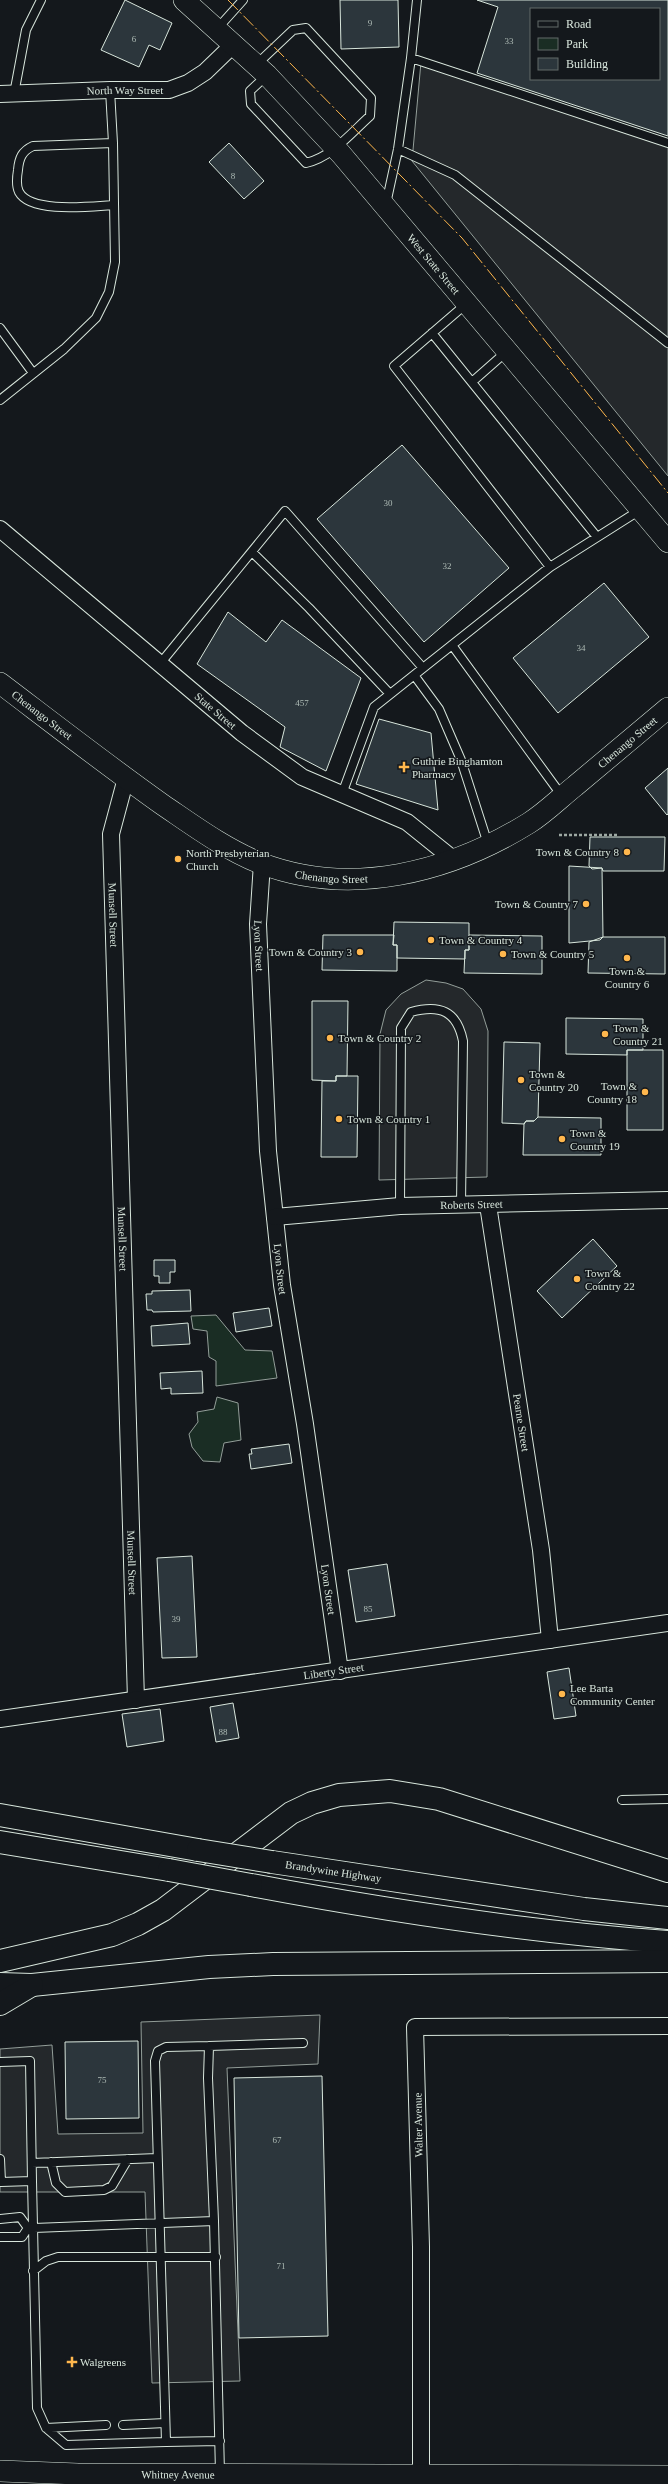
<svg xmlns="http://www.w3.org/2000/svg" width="668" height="2484" font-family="'Times New Roman',serif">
  <rect width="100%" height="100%" fill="#14181c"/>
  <!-- green -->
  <path fill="#1a2d24" stroke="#939e99" d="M 216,1315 L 245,1350 L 272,1351 L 277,1378 L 216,1386 L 216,1361 L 209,1357 L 207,1331 L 193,1329 L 191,1316 Z
    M 217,1397 L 238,1403 L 241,1440 L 224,1443 L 220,1462 L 203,1461 L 192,1447 L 189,1434 L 198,1422 L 197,1412 L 214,1409 Z"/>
  <!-- parking -->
  <path fill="#24282b" stroke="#939e99" d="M 421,62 L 668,142 L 668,476 L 412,161 Z
    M 426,980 L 446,983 L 463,989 L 481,1009 L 488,1031 L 487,1177 L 379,1180 L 380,1034 L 386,1010 L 401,994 Z
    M 320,2015 L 318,2064 L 227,2068 L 240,2381 L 152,2383 L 145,2192 L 0,2192 L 0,2049 L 52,2045 L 58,2134 L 143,2133 L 141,2022 Z"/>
  <!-- building -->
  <path fill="#2c363c" stroke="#d8e6dc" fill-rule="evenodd" d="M 125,0 L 172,23 L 160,50 L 149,45 L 139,67 L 101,50 Z
    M 340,0 L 398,0 L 399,47 L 341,49 Z
    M 477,0 L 668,0 L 668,136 L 477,73 L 498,7 ZM 531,9 L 659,9 L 659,79 L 531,79 Z
    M 229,143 L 264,181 L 244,199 L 209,162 Z
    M 402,445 L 509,568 L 424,642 L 317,519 Z
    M 604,583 L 649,637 L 558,713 L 513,658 Z
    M 228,612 L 266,642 L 282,620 L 361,678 L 326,771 L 280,747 L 285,727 L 197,664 Z
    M 379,719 L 431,733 L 438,810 L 356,784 Z
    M 668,768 L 668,814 L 667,815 L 645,788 Z
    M 590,837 L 665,837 L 664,871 L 603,871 L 602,868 L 592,869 L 589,866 Z
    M 569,866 L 602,868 L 603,937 L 600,940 L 569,943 Z
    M 394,922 L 469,923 L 469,950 L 465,950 L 465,959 L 397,958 L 397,945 L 393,945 Z
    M 323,935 L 394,935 L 393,945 L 397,945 L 397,971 L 322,970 Z
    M 469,935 L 542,936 L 542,974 L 464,973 L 465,950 L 469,950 Z
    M 603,937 L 665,937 L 665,974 L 588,973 L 589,942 Z
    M 312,1001 L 348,1001 L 347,1076 L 336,1076 L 336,1081 L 312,1080 Z
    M 566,1018 L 643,1019 L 643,1050 L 627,1050 L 627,1055 L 566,1054 Z
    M 504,1042 L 540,1043 L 538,1117 L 534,1121 L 526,1121 L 524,1124 L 502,1123 Z
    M 627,1050 L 663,1050 L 663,1130 L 627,1130 Z
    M 336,1076 L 358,1076 L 357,1157 L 321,1157 L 322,1081 L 336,1081 Z
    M 538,1117 L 601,1118 L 601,1155 L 523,1155 L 524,1124 L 526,1121 L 534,1121 Z
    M 593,1239 L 617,1266 L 562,1318 L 537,1291 Z
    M 154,1260 L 175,1260 L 175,1272 L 170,1272 L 170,1283 L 159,1283 L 159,1276 L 154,1276 Z
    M 190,1290 L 191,1311 L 153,1312 L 152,1310 L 147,1310 L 146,1294 L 152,1294 L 152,1291 Z
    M 269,1308 L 272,1326 L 236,1332 L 233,1313 Z
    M 188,1323 L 190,1344 L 152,1346 L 151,1326 Z
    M 202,1371 L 203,1393 L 171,1394 L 171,1388 L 161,1389 L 160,1373 Z
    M 289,1444 L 292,1463 L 251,1469 L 249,1454 L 252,1454 L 251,1449 Z
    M 192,1556 L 197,1657 L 162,1658 L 157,1558 Z
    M 387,1564 L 395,1616 L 356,1622 L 348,1570 Z
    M 569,1668 L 576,1716 L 554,1719 L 547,1672 Z
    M 233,1703 L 239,1738 L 216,1742 L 210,1707 Z
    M 160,1709 L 164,1741 L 127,1747 L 122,1714 Z
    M 138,2041 L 139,2118 L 66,2119 L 65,2042 Z
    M 322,2076 L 328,2336 L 239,2338 L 234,2078 Z"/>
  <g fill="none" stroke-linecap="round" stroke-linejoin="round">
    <defs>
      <path id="service" d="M 217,29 L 243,0
        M 411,58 L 417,0
        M 257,64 L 293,30 L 306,28 L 371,98 L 370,116 C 351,133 332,157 306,163 L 251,104 L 250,91 L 267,75
        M 14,94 L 26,30 L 41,0
        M 113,143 L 33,146 C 22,151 19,158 18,170 C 17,176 16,186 19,192 C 31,214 93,206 114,205
        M 398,149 L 455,175 L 668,343
        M 386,204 L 398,149 L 411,58 L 668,143
        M 466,304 L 394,366 L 550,567
        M 0,328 L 33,373
        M 432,333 L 597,537
        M 472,382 L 506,352
        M 0,400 L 64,349 L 96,318 L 109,292 L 115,262 L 113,143 L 110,90
        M 252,552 L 309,608 L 390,694
        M 452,645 L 562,796
        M 159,665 L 285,511 L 423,668
        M 414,675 L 439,709 L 461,760 L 488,844
        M 342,794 L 374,707 L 550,567 L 640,510
        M 400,1206 L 401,1028 L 411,1012 C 440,1004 457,1011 463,1041 L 461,1205
        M 622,1800 L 668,1799
        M 0,2062 L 30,2061 L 32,2181 L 1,2182 L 0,2159
        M 51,2162 L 56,2183 L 65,2192 L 104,2190 L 112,2186 L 128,2159
        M 32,2163 L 157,2158
        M 32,2181 L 37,2408 L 46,2428 L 66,2445 L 166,2442 L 155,2061 L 158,2051 L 166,2047 L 209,2046
        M 0,2219 L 20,2217 L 28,2228
        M 214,2221 L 208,2078 L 209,2046 L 303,2043
        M 0,2237 L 22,2237 L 28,2228 L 34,2228 L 214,2221 L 220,2473
        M 33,2271 L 46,2261 L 58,2257 L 216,2257
        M 123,2425 L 165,2423
        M 46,2428 L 106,2425
        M 166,2442 L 220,2441"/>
      <g id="minor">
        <path id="s1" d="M 0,94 L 110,90 L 169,90 L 188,83 L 205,72 L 233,45"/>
        <path id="s2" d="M 0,529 L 242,733 L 302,777 L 407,822 L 453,859"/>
        <path id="s3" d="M 126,778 L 111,834 L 136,1700"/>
        <path id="s4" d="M 262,863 L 258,924 L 268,1151 L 282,1285 L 305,1424 L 340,1671"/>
        <path id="s5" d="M 488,1205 L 541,1550 L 550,1640"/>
        <path id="s6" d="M 275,1217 L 400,1206 L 668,1200"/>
        <path id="s7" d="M 0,1719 L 668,1623"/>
        <path d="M 421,2476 L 421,2247 L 415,2027 L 668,2026"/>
      </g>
      <g id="tertiary">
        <path id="s8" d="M 184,0 L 267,75 L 341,154 L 668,542"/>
        <path id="s9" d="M 0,683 C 54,724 108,766 163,805 C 194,826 225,849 260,863 C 351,898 450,872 529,823 C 545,813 560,798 575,786 C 606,760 637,734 668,708"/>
        <path id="s10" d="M 0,2471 L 78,2474 L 668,2476"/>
      </g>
      <g id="primary">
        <path d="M 0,1815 L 198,1850"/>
        <path d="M 0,1842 L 169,1870"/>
        <path id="s11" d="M 272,1862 L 584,1909 L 668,1918"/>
        <path d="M 251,1885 C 389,1911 527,1932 668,1942"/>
        <path d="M 0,1961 L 112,1935 L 138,1924 L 163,1910 L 291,1813 L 312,1803 L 339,1795 L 390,1791 L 439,1799 L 668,1871"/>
        <path d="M 0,1984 L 32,1985 L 209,1967 L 273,1964 L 668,1961"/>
        <path d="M 0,2004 L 32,1985"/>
      </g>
    </defs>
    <!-- service casing -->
    <use href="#service" stroke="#d8e6dc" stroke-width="10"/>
    <!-- minor casing -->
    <use href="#minor" stroke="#d8e6dc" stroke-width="18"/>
    <!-- tertiary casing -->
    <use href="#tertiary" stroke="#d8e6dc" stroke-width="22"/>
    <!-- primary casing -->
    <use href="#primary" stroke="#d8e6dc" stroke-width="24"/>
    <!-- path -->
    <path stroke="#9da8a2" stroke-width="2.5" stroke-dasharray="3 2" stroke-linecap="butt" d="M 559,835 L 619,835"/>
    <!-- service -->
    <use href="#service" stroke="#14181c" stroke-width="8"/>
    <!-- minor -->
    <use href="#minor" stroke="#14181c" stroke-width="16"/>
    <!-- tertiary -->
    <use href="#tertiary" stroke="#14181c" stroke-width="21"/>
    <!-- primary -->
    <use href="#primary" stroke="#14181c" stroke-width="22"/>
    <defs>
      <path id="primary-bridge" d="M 198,1850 L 272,1862
        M 169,1870 L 251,1885"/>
    </defs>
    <!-- primary-bridge casing -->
    <use href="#primary-bridge" stroke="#d8e6dc" stroke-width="24" stroke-linecap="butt"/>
    <!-- primary-bridge -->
    <use href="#primary-bridge" stroke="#14181c" stroke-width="22"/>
    <!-- power -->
    <path stroke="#ffb74d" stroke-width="1" stroke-dasharray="14 3 2 3" stroke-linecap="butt" d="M 228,0 L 462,238 L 668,493"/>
  </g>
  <!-- markers -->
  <g fill="#ffb74d" stroke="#14181c" stroke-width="1.5">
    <path d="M402 761h4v4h4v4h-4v4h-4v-4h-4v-4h4z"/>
    <circle cx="627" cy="852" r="4"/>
    <circle cx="178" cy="859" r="4"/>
    <circle cx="586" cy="904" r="4"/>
    <circle cx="431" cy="940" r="4"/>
    <circle cx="360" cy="952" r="4"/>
    <circle cx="503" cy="954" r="4"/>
    <circle cx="627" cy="958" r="4"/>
    <circle cx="605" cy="1034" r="4"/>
    <circle cx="330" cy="1038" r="4"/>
    <circle cx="521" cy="1080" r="4"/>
    <circle cx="645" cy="1092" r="4"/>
    <circle cx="339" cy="1119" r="4"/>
    <circle cx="562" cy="1139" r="4"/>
    <circle cx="577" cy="1279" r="4"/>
    <circle cx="562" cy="1694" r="4"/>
    <path d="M70 2356h4v4h4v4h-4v4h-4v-4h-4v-4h4z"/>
  </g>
  <g text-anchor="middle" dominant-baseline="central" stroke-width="3" stroke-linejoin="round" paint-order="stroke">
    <!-- number labels -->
    <g font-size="9" fill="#adbab4">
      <text x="370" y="23">9</text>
      <text x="134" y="39">6</text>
      <text x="509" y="41">33</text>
      <text x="233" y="176">8</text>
      <text x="388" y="503">30</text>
      <text x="447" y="566">32</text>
      <text x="581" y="648">34</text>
      <text x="302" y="703">457</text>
      <text x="368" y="1609">85</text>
      <text x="176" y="1619">39</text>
      <text x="223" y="1732">88</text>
      <text x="102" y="2080">75</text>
      <text x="277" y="2140">67</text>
      <text x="281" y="2266">71</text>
    </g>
    <!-- street labels -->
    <g font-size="11" fill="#d8e6dc" stroke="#14181c">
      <text stroke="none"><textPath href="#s1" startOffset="125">North Way Street</textPath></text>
      <text stroke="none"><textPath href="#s8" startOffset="364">West State Street</textPath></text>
      <text stroke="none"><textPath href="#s2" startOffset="282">State Street</textPath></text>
      <text stroke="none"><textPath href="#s9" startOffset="53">Chenango Street</textPath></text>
      <text stroke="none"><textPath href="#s9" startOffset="726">Chenango Street</textPath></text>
      <text stroke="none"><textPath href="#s9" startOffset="390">Chenango Street</textPath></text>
      <text stroke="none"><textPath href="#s3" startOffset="139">Munsell Street</textPath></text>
      <text stroke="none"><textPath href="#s4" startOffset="83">Lyon Street</textPath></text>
      <text stroke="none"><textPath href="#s6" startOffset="197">Roberts Street</textPath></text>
      <text stroke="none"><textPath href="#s3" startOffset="463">Munsell Street</textPath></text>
      <text stroke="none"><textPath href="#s4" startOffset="407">Lyon Street</textPath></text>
      <text stroke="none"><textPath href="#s5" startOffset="220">Pearne Street</textPath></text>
      <text stroke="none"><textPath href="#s3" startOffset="787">Munsell Street</textPath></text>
      <text stroke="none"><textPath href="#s4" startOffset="731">Lyon Street</textPath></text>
      <text stroke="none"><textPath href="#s7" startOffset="337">Liberty Street</textPath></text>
      <text stroke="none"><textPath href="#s11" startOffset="62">Brandywine Highway</textPath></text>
      <text transform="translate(418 2125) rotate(-91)">Walter Avenue</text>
      <text stroke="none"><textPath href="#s10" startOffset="178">Whitney Avenue</textPath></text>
    </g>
    <!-- poi labels -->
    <g font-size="11" fill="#d8e6dc" stroke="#14181c" text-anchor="start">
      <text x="412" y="761">Guthrie Binghamton<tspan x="412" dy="13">Pharmacy</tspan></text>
      <text x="619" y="852" text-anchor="end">Town &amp; Country 8</text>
      <text x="186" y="853">North Presbyterian<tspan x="186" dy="13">Church</tspan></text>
      <text x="578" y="904" text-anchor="end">Town &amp; Country 7</text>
      <text x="439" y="940">Town &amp; Country 4</text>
      <text x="352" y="952" text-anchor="end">Town &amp; Country 3</text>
      <text x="511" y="954">Town &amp; Country 5</text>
      <text x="627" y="971" text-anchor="middle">Town &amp;<tspan x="627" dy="13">Country 6</tspan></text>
      <text x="613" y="1028">Town &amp;<tspan x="613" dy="13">Country 21</tspan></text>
      <text x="338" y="1038">Town &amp; Country 2</text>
      <text x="529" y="1074">Town &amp;<tspan x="529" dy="13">Country 20</tspan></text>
      <text x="637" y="1086" text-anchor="end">Town &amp;<tspan x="637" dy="13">Country 18</tspan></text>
      <text x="347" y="1119">Town &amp; Country 1</text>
      <text x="570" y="1133">Town &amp;<tspan x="570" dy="13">Country 19</tspan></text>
      <text x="585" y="1273">Town &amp;<tspan x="585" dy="13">Country 22</tspan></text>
      <text x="570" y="1688">Lee Barta<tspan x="570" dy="13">Community Center</tspan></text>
      <text x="80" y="2362">Walgreens</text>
    </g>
  </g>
  <!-- legend -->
  <rect x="530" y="8" width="130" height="72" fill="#14181c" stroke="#626a69"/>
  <rect x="538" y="21" width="20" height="6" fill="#14181c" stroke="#626a69"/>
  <text x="566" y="28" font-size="12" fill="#d8e6dc">Road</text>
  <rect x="538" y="38" width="20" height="12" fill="#1a2d24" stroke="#626a69"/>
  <text x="566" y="48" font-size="12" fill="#d8e6dc">Park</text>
  <rect x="538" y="58" width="20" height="12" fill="#2c363c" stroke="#626a69"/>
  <text x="566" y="68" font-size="12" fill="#d8e6dc">Building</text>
</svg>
